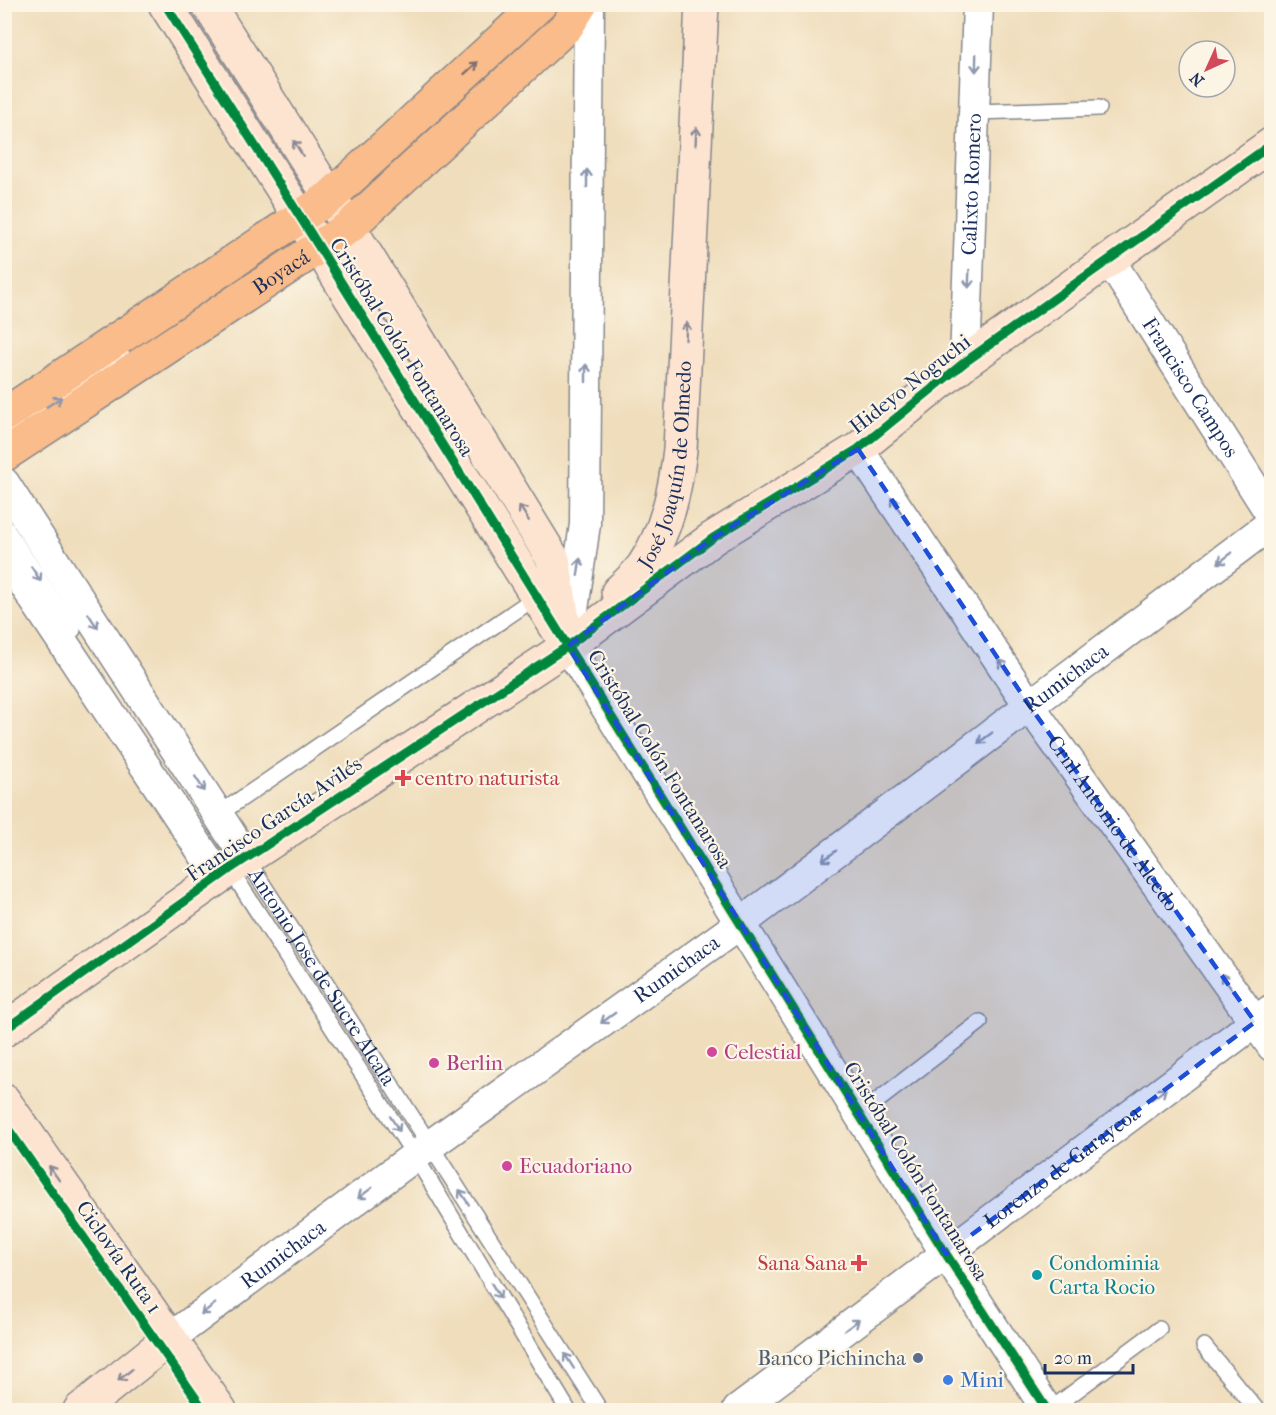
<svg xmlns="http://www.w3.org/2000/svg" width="1276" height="1415" font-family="'IM FELL French Canon',serif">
  <rect width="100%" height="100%" fill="#fcf5e5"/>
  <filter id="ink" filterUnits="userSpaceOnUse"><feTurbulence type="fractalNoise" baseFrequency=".0167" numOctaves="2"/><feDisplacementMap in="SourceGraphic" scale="12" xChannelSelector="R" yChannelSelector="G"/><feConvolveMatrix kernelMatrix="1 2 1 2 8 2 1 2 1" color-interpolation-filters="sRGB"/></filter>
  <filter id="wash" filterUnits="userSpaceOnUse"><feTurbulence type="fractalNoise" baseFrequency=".008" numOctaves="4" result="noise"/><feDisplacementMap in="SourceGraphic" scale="24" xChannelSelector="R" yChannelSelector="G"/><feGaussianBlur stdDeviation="1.35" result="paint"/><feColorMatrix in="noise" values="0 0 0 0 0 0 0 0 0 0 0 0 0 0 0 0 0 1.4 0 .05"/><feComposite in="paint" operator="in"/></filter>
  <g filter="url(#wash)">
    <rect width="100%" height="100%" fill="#efddbb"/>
  </g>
  <g filter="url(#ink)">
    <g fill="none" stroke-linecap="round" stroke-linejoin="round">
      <defs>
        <g id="lane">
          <path d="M 975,112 L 1099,108"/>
          <path d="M 4,434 L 123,357"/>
          <path d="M 4,525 L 73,630"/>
          <path d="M 219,814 L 536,597"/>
          <path id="s1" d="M 246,858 L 600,1410"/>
          <path d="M 228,866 L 415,1156 L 568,1410"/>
          <path d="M 859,1115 L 980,1022"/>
          <path d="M 1204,1346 L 1257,1410"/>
          <path d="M 1050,1410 L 1159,1329"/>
        </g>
        <g id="street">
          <path d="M 589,4 L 585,524 L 568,646 L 946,1254 L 1047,1410"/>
          <path id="s2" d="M 1109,259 L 1272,516"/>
          <path id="s3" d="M 965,362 L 978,4"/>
          <path id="s4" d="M 858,449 L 1029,705 L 1272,1046"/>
          <path d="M 4,483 L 246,858"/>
          <path d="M 4,554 L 219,877"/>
          <path id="s5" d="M 169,1339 L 415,1156 L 741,923 L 1272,523"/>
          <path id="s6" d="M 738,1410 L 1271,1010"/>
        </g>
        <g id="secondary">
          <path d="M 165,4 L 311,234 L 568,646"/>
          <path d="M 208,4 L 349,227 L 553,559 L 565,632"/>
          <path id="s7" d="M 618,592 C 627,584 637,575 644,565 C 667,530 675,491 680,450 L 702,4"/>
          <path d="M 4,1030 L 230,869 L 568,646 L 713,538 L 858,449 L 965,362 L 1272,144"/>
          <path d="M 4,1101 L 220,1410"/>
          <path d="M 80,1410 L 169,1339"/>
        </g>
        <g id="primary">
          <path d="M 4,415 L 330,197 L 540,4"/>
          <path id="s8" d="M 4,455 L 349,227 L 567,26 L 581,4"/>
        </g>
      </defs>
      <!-- lane casing -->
      <use href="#lane" stroke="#85868c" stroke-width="18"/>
      <!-- street casing -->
      <use href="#street" stroke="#85868c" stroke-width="33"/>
      <!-- secondary casing -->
      <use href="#secondary" stroke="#85868c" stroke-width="36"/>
      <!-- primary casing -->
      <use href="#primary" stroke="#85868c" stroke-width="36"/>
      <!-- lane -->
      <use href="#lane" stroke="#fff" stroke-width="15"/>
      <!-- street -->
      <use href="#street" stroke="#fff" stroke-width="30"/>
      <!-- secondary -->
      <use href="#secondary" stroke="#fde4d0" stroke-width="33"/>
      <!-- primary -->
      <use href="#primary" stroke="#f9bc8a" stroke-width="33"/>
      <defs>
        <path id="cycleway" d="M 165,4 L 311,234 L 946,1254 L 1047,1410
          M 4,1030 L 230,869 L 568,646 L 713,538 L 858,449 L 965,362 L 1272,144
          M 4,1123 L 204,1410"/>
      </defs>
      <!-- cycleway casing -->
      <use href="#cycleway" stroke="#fcf5e5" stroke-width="13"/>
      <!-- cycleway -->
      <use href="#cycleway" stroke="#00873e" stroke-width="9"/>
    </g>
    <!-- one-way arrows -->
    <defs><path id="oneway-shaft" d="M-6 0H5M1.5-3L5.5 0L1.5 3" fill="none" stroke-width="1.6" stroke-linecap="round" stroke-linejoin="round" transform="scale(1.5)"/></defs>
    <g stroke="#8d97ae">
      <use href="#oneway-shaft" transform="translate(976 63) rotate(91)"/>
      <use href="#oneway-shaft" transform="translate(587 178) rotate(-90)"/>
      <use href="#oneway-shaft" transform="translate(969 279) rotate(92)"/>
      <use href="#oneway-shaft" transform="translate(586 373) rotate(-90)"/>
      <use href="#oneway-shaft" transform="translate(54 402) rotate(-33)"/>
      <use href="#oneway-shaft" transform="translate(896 505) rotate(-124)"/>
      <use href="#oneway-shaft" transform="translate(1225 558) rotate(143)"/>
      <use href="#oneway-shaft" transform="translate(579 567) rotate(-82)"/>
      <use href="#oneway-shaft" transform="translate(36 574) rotate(57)"/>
      <use href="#oneway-shaft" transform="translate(93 621) rotate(57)"/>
      <use href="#oneway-shaft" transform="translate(1004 667) rotate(-124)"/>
      <use href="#oneway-shaft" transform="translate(985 738) rotate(143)"/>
      <use href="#oneway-shaft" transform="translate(200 784) rotate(57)"/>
      <use href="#oneway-shaft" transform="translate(829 856) rotate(143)"/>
      <use href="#oneway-shaft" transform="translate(1226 981) rotate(-125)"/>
      <use href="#oneway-shaft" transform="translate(608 1018) rotate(144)"/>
      <use href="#oneway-shaft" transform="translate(1159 1094) rotate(-37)"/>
      <use href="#oneway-shaft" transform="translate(395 1124) rotate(57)"/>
      <use href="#oneway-shaft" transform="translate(365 1193) rotate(143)"/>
      <use href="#oneway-shaft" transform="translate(464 1197) rotate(-123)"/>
      <use href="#oneway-shaft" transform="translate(496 1291) rotate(59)"/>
      <use href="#oneway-shaft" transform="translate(208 1309) rotate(143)"/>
      <use href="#oneway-shaft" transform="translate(852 1325) rotate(-37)"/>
      <use href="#oneway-shaft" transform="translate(569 1361) rotate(-123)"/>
    </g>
    <use stroke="#7f6e72" href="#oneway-shaft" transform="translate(471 68) rotate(-42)"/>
    <g stroke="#8c8a97">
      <use href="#oneway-shaft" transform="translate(696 136) rotate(-87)"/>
      <use href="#oneway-shaft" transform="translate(298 148) rotate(-122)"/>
      <use href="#oneway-shaft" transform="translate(686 331) rotate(-87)"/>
      <use href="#oneway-shaft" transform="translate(524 513) rotate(-122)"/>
      <use href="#oneway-shaft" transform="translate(54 1173) rotate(-125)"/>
      <use href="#oneway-shaft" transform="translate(125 1375) rotate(141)"/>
    </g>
  </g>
  <!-- marked area -->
  <path fill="#1d4ed8" fill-opacity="0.2" stroke="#1d4ed8" stroke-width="4.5" stroke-dasharray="12 8" stroke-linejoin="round" d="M 858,449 L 1029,705 L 1255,1022 L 946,1254 L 568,646 L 713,538 Z"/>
  <!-- markers -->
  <g fill="#e0444e" stroke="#fcf5e5" stroke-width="2">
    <path d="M400 769h6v6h6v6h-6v6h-6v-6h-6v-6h6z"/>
    <path d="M856 1254h6v6h6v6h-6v6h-6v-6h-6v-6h6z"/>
  </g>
  <g fill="#d1479c" stroke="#fcf5e5" stroke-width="2">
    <circle cx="712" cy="1052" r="6"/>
    <circle cx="434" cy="1063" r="6"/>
    <circle cx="507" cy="1166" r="6"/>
  </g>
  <circle fill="#0f9aa8" stroke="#fcf5e5" stroke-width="2" cx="1037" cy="1275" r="6"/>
  <circle fill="#5c6f8a" stroke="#fcf5e5" stroke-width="2" cx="918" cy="1358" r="6"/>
  <circle fill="#3f7fe0" stroke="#fcf5e5" stroke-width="2" cx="948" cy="1380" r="6"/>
  <g text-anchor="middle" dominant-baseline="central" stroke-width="4.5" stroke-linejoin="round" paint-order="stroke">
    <!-- street labels -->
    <g font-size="21" fill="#1b2f5e" stroke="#fcf5e5">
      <text stroke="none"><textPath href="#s3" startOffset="178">Calixto Romero</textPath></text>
      <text stroke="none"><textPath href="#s8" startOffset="332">Boyacá</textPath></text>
      <text transform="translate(402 347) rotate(58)">Cristóbal Colón Fontanarosa</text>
      <text transform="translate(910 384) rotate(-38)">Hideyo Noguchi</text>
      <text stroke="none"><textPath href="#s2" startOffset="152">Francisco Campos</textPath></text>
      <text stroke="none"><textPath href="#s7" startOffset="142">José Joaquín de Olmedo</textPath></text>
      <text stroke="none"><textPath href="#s5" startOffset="1114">Rumichaca</textPath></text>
      <text transform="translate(660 759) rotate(58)">Cristóbal Colón Fontanarosa</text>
      <text transform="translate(274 819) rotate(-34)">Francisco García Avilés</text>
      <text stroke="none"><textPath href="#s4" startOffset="453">Crnl Antonio de Alcedo</textPath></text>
      <text stroke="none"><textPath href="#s5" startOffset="628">Rumichaca</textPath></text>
      <text stroke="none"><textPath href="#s1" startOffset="141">Antonio Jose de Sucre Alcala</textPath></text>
      <text stroke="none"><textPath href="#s6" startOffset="405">Lorenzo de Garaycoa</textPath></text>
      <text transform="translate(916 1171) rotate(58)">Cristóbal Colón Fontanarosa</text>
      <text stroke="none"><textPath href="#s5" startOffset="142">Rumichaca</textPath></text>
      <text transform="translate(119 1257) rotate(55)">Ciclovía Ruta 1</text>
    </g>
    <!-- health labels -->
    <g font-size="21" fill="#be3a42" stroke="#fcf5e5" text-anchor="start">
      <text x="415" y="778">centro naturista</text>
      <text x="847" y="1263" text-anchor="end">Sana Sana</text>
    </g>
    <!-- hotel labels -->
    <g font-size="21" fill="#b23c85" stroke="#fcf5e5" text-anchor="start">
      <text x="724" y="1052">Celestial</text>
      <text x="446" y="1063">Berlin</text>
      <text x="519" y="1166">Ecuadoriano</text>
    </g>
    <!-- culture labels -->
    <g font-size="21" fill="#0d838f" stroke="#fcf5e5" text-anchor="start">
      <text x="1049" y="1263">Condominia<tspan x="1049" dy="24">Carta Rocio</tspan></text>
    </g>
    <!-- service labels -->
    <g font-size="21" fill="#4e5e75" stroke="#fcf5e5" text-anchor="end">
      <text x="906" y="1358">Banco Pichincha</text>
    </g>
    <!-- shop labels -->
    <g font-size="21" fill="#366cbe" stroke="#fcf5e5" text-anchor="start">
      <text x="960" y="1380">Mini</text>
    </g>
  </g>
  <!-- margin -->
  <rect width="1276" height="1415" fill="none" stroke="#fcf5e5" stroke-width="24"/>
  <!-- north arrow -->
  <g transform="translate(1207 69) rotate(225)"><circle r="28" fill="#fcf5e5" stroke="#a2a6af" stroke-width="1.5"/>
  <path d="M0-4.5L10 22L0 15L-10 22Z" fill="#d1495b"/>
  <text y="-9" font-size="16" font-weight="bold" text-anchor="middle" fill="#1b2f5e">N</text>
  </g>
  <!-- scale -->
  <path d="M1045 1364v9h88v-9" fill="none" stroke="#1b2f5e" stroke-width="3"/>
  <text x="1054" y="1364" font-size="18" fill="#1b2f5e" stroke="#fcf5e5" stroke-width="4.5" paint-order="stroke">20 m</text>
</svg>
